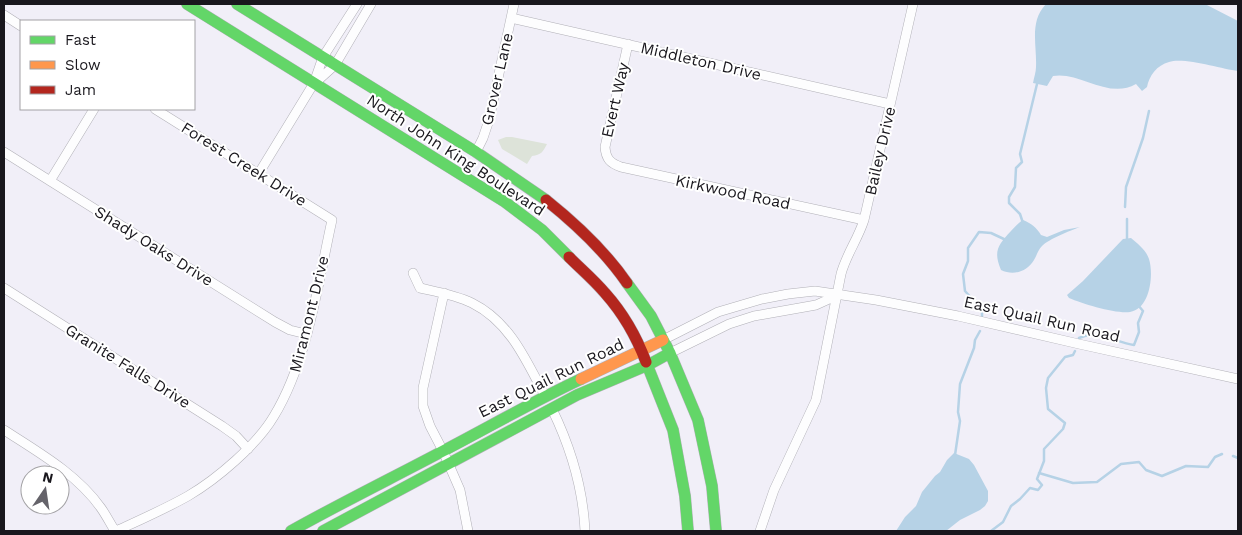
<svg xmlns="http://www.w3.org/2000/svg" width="1242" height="535" font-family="'Work Sans',sans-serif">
  <rect width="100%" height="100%" fill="#f1eff8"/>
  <!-- green -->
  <path fill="#dde3d9" d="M 506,137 L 512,137 L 547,144 C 543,152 541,155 532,156 L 527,164 L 502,149 L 498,140 Z"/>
  <!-- water -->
  <path fill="#b6d2e6" d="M 1046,4 L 1205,4 L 1238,21 L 1238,71 C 1221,69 1184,57 1169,62 C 1157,65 1149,76 1147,87 L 1142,91 L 1136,84 C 1109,100 1079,71 1053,76 L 1047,86 L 1033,83 C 1034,77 1036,72 1036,67 C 1037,45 1029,22 1046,4 Z
    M 1023,220 C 1031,223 1037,228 1041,235 L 1047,237 L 1064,230 L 1080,227 C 1069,231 1049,239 1042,246 C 1038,250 1037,255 1034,260 C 1027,272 1013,276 1001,270 C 993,251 998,245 1011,231 C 1015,227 1018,223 1023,220 Z
    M 1131,238 C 1138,244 1146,250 1149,259 C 1154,275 1150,309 1130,312 C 1116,314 1083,304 1069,298 L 1067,295 L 1083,281 L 1123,239 Z
    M 954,453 L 969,459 L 974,465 L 988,491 L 988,501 L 985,506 L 980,510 L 960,520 L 946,531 L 896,531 L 905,517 L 916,506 L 922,492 L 935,476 L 940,472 L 947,460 Z"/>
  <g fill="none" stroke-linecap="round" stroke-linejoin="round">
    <!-- stream -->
    <path stroke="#b6d2e6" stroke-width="2.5" d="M 1125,207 L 1126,187 L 1143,138 L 1149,111
      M 1127,219 L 1127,240
      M 1023,223 L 1020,214 L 1009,203 L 1009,197 L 1015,187 L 1016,168 L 1022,162 L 1020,154 L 1037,84
      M 982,316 L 982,310 L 965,291 L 963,274 L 968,261 L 968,248 L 979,232 L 991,233 L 1006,240
      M 1079,338 C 1098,329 1116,343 1134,345 L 1139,332 L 1138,323 L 1143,311 L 1138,305
      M 955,455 L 960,421 L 958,412 L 960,384 L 974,348 L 975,340 L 980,331
      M 1233,456 L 1238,458
      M 1039,473 L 1073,483 L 1097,482 L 1121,464 L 1139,462 L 1146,470 L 1162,476 L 1186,466 L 1208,467 L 1215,457 L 1222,454
      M 991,531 L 1003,522 L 1011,506 L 1020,499 L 1030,488 L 1038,490 L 1042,485 L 1037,479 L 1044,461 L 1044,449 L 1063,429 L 1065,423 L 1048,409 L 1046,388 L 1048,378 L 1065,357 L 1073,355 L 1075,351"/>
    <defs>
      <path id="street" d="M 4,15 L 21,26
        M 511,18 L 890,104
        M 628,44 L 605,147 C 606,159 610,163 621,167 L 864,220
        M 315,83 L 335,65 L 371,4
        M 4,152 L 275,322 L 290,330 L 306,334
        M 476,152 L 483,138 L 489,120 L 514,4
        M 259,173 L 314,83 L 323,57 L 357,4
        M 50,181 L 94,109
        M 413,273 L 420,288 C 438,292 456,295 472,303 C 510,322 526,360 545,396
        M 4,288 L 222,426 L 236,436 L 248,449
        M 444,293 L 423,388 L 423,406 L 430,426 L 443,451 L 460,490 L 468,531
        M 663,340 L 718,312 L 762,299 L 788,294 L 815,291 L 876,300 L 958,316 L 1079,344 L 1238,379
        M 670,353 L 729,324 L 754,316 L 816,305 L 838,295
        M 552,409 C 571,448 583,488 585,531
        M 4,430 C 38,452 77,474 101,508 C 106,515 110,523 115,531
        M 116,531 C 140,520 165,509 188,496 C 217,479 257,445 274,416 C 308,360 318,283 332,220 L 155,109
        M 760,531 L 774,490 L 816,400 L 841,274 C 846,255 858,239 864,220 L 913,4"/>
      <path id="fast" d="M 187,4 L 505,202 L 542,230 L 569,257
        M 237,4 L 476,152 L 546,200
        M 627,283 L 651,316 L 670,353 L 698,420 L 712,486 L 716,531
        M 646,362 L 673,430 L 685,496 L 688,531
        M 291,531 C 341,503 392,478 443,451 C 489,427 534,401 581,379
        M 323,531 L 577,395 L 648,365 L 670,353"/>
      <path id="slow" d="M 581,379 L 663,340"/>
      <path id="jam" d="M 546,200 C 576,224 605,251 627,283
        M 569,257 C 581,269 594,280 605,293 C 622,312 637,338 646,362"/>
    </defs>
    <!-- street casing -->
    <use href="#street" stroke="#b1b0b7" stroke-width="10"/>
    <!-- fast casing -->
    <use href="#fast" stroke="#b1b0b7" stroke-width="12"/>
    <!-- slow casing -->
    <use href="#slow" stroke="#b1b0b7" stroke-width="12"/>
    <!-- jam casing -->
    <use href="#jam" stroke="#b1b0b7" stroke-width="12"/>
    <!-- street -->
    <use href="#street" stroke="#fdfdfe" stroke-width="9"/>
    <!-- fast -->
    <use href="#fast" stroke="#63d668" stroke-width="11"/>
    <!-- slow -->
    <use href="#slow" stroke="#ff974d" stroke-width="11"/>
    <!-- jam -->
    <use href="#jam" stroke="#b3261e" stroke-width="11"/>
  </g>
  <g text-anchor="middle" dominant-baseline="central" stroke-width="4" stroke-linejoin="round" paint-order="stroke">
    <!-- street labels -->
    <g font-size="16" fill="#19171d" stroke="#fff">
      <text transform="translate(701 61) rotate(13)">Middleton Drive</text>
      <text transform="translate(497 79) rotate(-77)">Grover Lane</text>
      <text transform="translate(615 100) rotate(-77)">Evert Way</text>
      <text transform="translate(880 151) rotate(-77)">Bailey Drive</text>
      <text transform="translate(456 155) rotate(33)">North John King Boulevard</text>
      <text transform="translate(244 164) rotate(32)">Forest Creek Drive</text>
      <text transform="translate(733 192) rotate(12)">Kirkwood Road</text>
      <text transform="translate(154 246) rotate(32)">Shady Oaks Drive</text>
      <text transform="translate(309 314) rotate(-76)">Miramont Drive</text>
      <text transform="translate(1042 319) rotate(13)">East Quail Run Road</text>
      <text transform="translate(128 366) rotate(32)">Granite Falls Drive</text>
      <text transform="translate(551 378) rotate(-26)">East Quail Run Road</text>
    </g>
  </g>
  <!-- border -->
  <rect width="1242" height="535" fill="none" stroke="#19171d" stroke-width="10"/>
  <!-- legend -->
  <rect x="20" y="20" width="175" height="90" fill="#ffffff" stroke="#a3a2a5"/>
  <rect x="30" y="36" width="25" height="8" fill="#63d668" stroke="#a3a2a5"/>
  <text x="65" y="45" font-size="15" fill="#19171d">Fast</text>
  <rect x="30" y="61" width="25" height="8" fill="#ff974d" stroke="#a3a2a5"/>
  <text x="65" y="70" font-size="15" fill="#19171d">Slow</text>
  <rect x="30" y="86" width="25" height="8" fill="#b3261e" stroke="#a3a2a5"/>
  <text x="65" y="95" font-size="15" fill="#19171d">Jam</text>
  <!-- north arrow -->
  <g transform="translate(45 490) rotate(13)"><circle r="24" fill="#ffffff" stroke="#a3a2a5"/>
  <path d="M0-4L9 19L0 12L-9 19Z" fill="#65636a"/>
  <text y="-8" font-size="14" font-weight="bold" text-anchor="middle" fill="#19171d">N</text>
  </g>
</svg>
